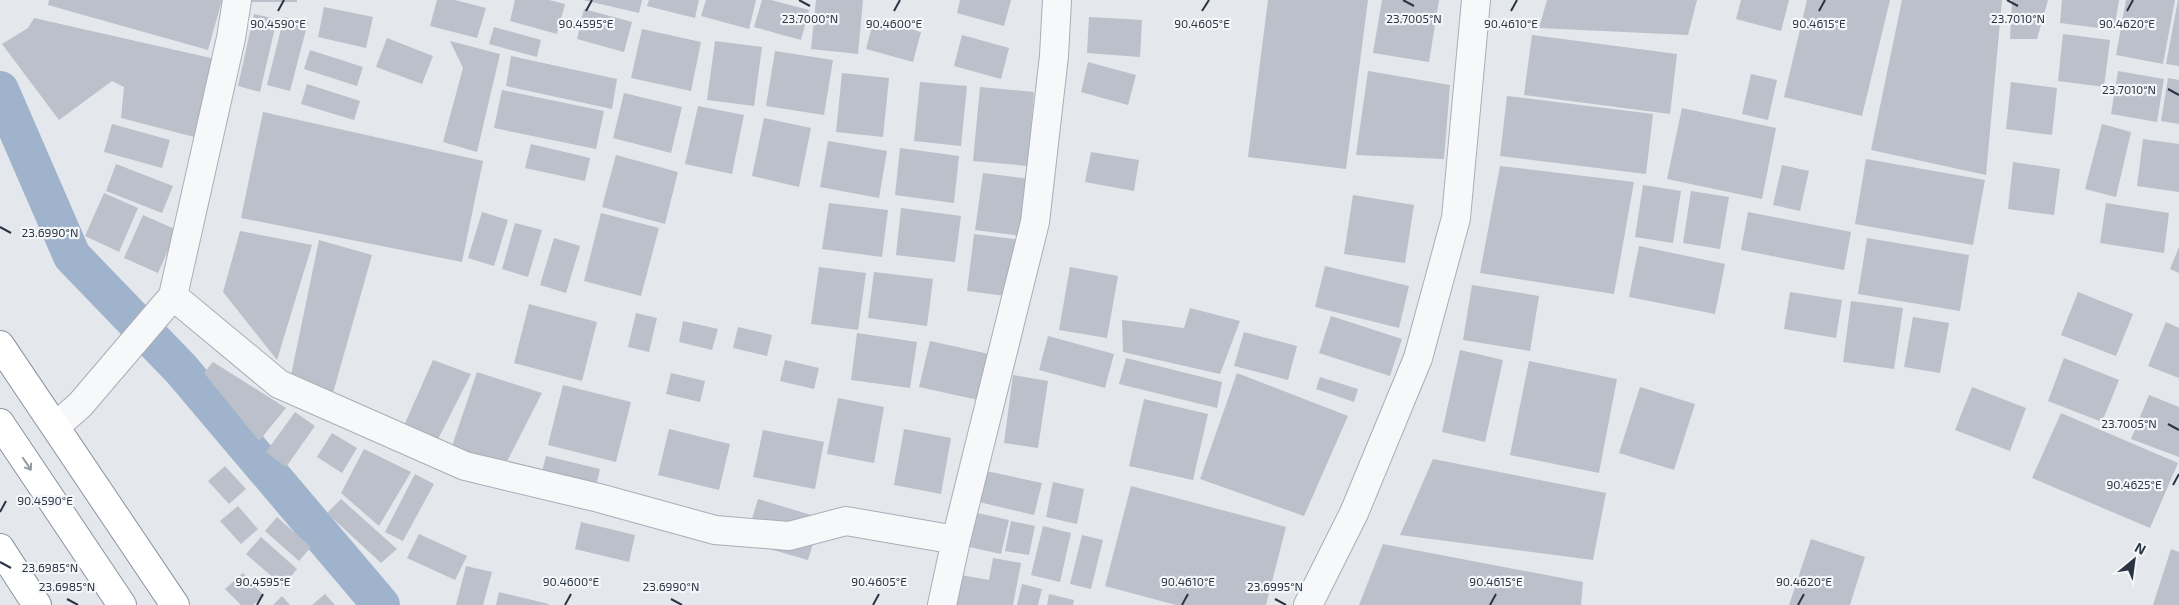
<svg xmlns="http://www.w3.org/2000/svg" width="2179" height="605" font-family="'Exo 2',sans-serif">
  <rect width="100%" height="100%" fill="#e4e7ec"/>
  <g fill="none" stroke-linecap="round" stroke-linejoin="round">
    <!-- canal -->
    <path stroke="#9fb4cc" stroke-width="38" d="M 0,90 L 72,256 L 181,369 L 381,605"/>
  </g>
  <!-- building -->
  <path fill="#bbc0ca" d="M 49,0 L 222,0 L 208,50 L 48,5 Z
    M 249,0 L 297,0 L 297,2 L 248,2 Z
    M 437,0 L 455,0 L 486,8 L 477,38 L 430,26 Z
    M 515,0 L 549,0 L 565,4 L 557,34 L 510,21 Z
    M 583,0 L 642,0 L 639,13 Z
    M 649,0 L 699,0 L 695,18 L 647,6 Z
    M 706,0 L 756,0 L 749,29 L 701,16 Z
    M 762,0 L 771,0 L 809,10 L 801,40 L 754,27 Z
    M 816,0 L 863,0 L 858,54 L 811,49 Z
    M 960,0 L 1011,0 L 1004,26 L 957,13 Z
    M 1268,0 L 1368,0 L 1346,169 L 1248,157 Z
    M 1382,0 L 1439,0 L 1429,62 L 1373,53 Z
    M 1547,0 L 1697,0 L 1688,35 L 1539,28 Z
    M 1741,0 L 1789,0 L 1781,31 L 1736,19 Z
    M 1807,0 L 1890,0 L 1862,116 L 1784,97 Z
    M 1902,0 L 2002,0 L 1986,175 L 1871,150 Z
    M 2012,0 L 2048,0 L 2037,39 L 2010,39 Z
    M 2062,0 L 2119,0 L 2114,30 L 2060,23 Z
    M 2126,0 L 2175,0 L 2163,64 L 2116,55 Z
    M 2178,0 L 2179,0 L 2179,66 L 2166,64 Z
    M 324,7 L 373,17 L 366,48 L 318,37 Z
    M 584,9 L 632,22 L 624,52 L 577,39 Z
    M 254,14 L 277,19 L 260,92 L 238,86 Z
    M 284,17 L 308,22 L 290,91 L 267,85 Z
    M 1089,17 L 1142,20 L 1140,57 L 1087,53 Z
    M 34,18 L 224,61 L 206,140 L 121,118 L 124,87 L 112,81 L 59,120 L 2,44 L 28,28 Z
    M 874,19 L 921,32 L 913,62 L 866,49 Z
    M 494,27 L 541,40 L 537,57 L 489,44 Z
    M 642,29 L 701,42 L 691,91 L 631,78 Z
    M 2063,34 L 2110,40 L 2104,87 L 2058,81 Z
    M 962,35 L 1009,48 L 1001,79 L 954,66 Z
    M 1532,35 L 1677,54 L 1670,114 L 1524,95 Z
    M 387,38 L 433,56 L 422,84 L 376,67 Z
    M 450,41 L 500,54 L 477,152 L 443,142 L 463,68 Z
    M 715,41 L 762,47 L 754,106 L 707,100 Z
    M 310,50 L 363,67 L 357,86 L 304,69 Z
    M 775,51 L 833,60 L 824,115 L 766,106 Z
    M 511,56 L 617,79 L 612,109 L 506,86 Z
    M 1088,62 L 1136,75 L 1128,105 L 1081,92 Z
    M 1368,71 L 1450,85 L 1444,159 L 1356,155 Z
    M 2118,71 L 2164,79 L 2157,122 L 2111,114 Z
    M 842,73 L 889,78 L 883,137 L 836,132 Z
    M 1751,74 L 1777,80 L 1768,120 L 1742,114 Z
    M 2168,78 L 2179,80 L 2179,124 L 2161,121 Z
    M 920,82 L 967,86 L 961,146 L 914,141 Z
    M 2011,82 L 2057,88 L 2052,135 L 2006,129 Z
    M 307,84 L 360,101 L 354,120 L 301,104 Z
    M 980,87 L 1034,92 L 1028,166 L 973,161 Z
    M 502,90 L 604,111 L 596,149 L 494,128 Z
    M 624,93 L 682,107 L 671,153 L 613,138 Z
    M 1507,96 L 1653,114 L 1646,174 L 1500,156 Z
    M 698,106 L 744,115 L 732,174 L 685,164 Z
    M 1682,108 L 1776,128 L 1762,199 L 1667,179 Z
    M 263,112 L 483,161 L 462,262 L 241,218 Z
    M 764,118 L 811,128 L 799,187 L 752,176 Z
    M 112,124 L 170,140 L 162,168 L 104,152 Z
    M 2102,124 L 2131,132 L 2116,197 L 2085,189 Z
    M 2143,139 L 2179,144 L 2179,192 L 2137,186 Z
    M 828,141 L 887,151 L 879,198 L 820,187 Z
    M 531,144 L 590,158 L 585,181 L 525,168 Z
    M 900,148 L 959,156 L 954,203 L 895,195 Z
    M 1091,152 L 1139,160 L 1134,191 L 1085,182 Z
    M 616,155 L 678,172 L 665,224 L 602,207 Z
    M 1866,159 L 1985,180 L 1973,245 L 1855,224 Z
    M 2013,162 L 2060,169 L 2054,215 L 2008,209 Z
    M 116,164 L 173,186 L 162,213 L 106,191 Z
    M 1782,165 L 1809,171 L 1800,211 L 1773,205 Z
    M 1500,166 L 1634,182 L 1614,294 L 1480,273 Z
    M 983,173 L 1030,179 L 1022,236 L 975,230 Z
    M 1643,185 L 1681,191 L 1673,243 L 1635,237 Z
    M 1691,191 L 1729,197 L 1720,249 L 1683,243 Z
    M 104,193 L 138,208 L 119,252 L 85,236 Z
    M 1353,195 L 1414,205 L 1405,263 L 1344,254 Z
    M 829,203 L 888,210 L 882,257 L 822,249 Z
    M 2106,203 L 2169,213 L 2164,253 L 2100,243 Z
    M 901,208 L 961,216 L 955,262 L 896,255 Z
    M 482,212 L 508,220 L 494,266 L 468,258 Z
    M 1748,212 L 1851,232 L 1844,270 L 1741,250 Z
    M 601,213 L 659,228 L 641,296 L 584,281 Z
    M 143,215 L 177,230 L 158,273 L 124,258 Z
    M 515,223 L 542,230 L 528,277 L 502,269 Z
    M 240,231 L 312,245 L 277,360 L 223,292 Z
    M 974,234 L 1021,240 L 1014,297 L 967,291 Z
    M 554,238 L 580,246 L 566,293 L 540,285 Z
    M 1867,238 L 1969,255 L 1960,311 L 1858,294 Z
    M 319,240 L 372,255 L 333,393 L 290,380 Z
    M 1639,246 L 1725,264 L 1715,314 L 1629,297 Z
    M 2179,247 L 2179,273 L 2170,269 Z
    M 1325,266 L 1409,286 L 1399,328 L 1315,307 Z
    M 819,267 L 866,273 L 858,330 L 811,324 Z
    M 1070,267 L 1118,276 L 1107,338 L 1059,330 Z
    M 874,272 L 933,279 L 927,326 L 868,318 Z
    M 1472,285 L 1539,296 L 1530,351 L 1463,340 Z
    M 1790,292 L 1842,300 L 1836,338 L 1784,329 Z
    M 2078,292 L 2133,314 L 2116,356 L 2061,335 Z
    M 1851,301 L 1903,308 L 1894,369 L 1843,362 Z
    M 529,304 L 597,322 L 582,381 L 514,363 Z
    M 1190,308 L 1240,321 L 1220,374 L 1123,352 L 1122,320 L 1184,328 Z
    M 636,313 L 657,318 L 649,352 L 628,347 Z
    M 1331,316 L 1402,339 L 1390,376 L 1319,353 Z
    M 1913,317 L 1949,323 L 1940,373 L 1904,367 Z
    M 683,321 L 718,329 L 712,350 L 679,342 Z
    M 2166,322 L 2179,328 L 2179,378 L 2148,366 Z
    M 738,327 L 772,335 L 767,356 L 733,348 Z
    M 1244,332 L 1297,346 L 1288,380 L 1234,366 Z
    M 857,333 L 917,342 L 910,388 L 851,380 Z
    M 1048,336 L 1114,354 L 1105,388 L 1039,370 Z
    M 930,341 L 989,354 L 978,400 L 919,387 Z
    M 1460,350 L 1503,360 L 1485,442 L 1442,432 Z
    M 1126,358 L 1222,382 L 1217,408 L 1119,384 Z
    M 2064,358 L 2119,380 L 2102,422 L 2048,401 Z
    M 433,360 L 471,374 L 430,455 L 398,439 Z
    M 785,360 L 819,368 L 814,389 L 780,381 Z
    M 1529,361 L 1617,379 L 1599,473 L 1510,455 Z
    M 213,362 L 286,408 L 259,441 L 204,373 Z
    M 477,372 L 542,393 L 498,479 L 448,458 Z
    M 671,373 L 705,381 L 700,402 L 666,394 Z
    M 1237,373 L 1348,416 L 1304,516 L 1200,479 Z
    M 1013,375 L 1048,381 L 1038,448 L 1004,443 Z
    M 1320,377 L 1358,389 L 1354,402 L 1316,389 Z
    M 563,385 L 631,402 L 616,462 L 548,445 Z
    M 1640,387 L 1695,404 L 1674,470 L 1619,453 Z
    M 1972,387 L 2026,408 L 2010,451 L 1955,430 Z
    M 2149,395 L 2179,407 L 2179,457 L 2131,439 Z
    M 838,398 L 884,407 L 874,463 L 827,454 Z
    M 1144,399 L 1208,414 L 1193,480 L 1129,466 Z
    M 295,412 L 315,426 L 286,467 L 266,452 Z
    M 2061,413 L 2178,463 L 2150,528 L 2032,478 Z
    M 669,429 L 730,444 L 719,490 L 658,475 Z
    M 904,429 L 951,438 L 941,494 L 894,485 Z
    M 763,430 L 824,442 L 815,489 L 753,477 Z
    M 332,433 L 357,448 L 342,473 L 317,457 Z
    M 364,449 L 411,472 L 379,526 L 341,493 Z
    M 546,456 L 600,469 L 594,495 L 539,483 Z
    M 1433,459 L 1606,493 L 1593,560 L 1400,535 Z
    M 225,466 L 246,489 L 229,504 L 208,481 Z
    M 986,471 L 1042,483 L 1034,515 L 979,502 Z
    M 415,474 L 434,484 L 403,541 L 385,532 Z
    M 1053,482 L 1084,489 L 1077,524 L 1046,517 Z
    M 1131,486 L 1286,527 L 1266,605 L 1176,605 L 1105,586 Z
    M 341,499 L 397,549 L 381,563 L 327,513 Z
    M 758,499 L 821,518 L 808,560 L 745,542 Z
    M 238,506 L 258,529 L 241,544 L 220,521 Z
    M 973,512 L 1009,520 L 1001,554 L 965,546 Z
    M 277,517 L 311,547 L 299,561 L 265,531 Z
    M 1011,521 L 1035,526 L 1029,555 L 1005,551 Z
    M 581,522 L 635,535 L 629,562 L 575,549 Z
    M 1043,526 L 1071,533 L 1060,582 L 1031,575 Z
    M 419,534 L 467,556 L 455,580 L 407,558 Z
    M 1082,535 L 1103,540 L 1091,589 L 1070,584 Z
    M 261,537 L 297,569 L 283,586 L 246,554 Z
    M 1811,539 L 1865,557 L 1850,605 L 1789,605 Z
    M 1383,544 L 1583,582 L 1581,605 L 1359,605 Z
    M 2171,549 L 2179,552 L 2179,605 L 2153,605 Z
    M 993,558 L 1021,563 L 1013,605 L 956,605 L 961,575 L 989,580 Z
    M 466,566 L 492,572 L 483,605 L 456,605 Z
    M 243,573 L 264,596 L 253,605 L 241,605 L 225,589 Z
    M 1022,584 L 1042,589 L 1038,605 L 1017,605 Z
    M 499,592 L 549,604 L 549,605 L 496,605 Z
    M 325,594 L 335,605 L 312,605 Z
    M 1049,594 L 1074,600 L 1073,605 L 1047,605 Z
    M 282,596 L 290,605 L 273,605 Z"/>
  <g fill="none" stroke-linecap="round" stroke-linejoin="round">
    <defs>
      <path id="minor" d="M 173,296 L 279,384 L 465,466 L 599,498 L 715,530 L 789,536 L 846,521 L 956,540
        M 56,426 L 80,405 L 173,296 L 231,38 L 237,0
        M 942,605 L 956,540 L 1035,222 L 1054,56 L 1057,0
        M 1308,605 L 1354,513 L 1418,358 L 1456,218 L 1476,0"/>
      <path id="highway" d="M 0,345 L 175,605
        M 0,423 L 122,605
        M 0,548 L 37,605"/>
    </defs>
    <!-- minor casing -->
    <use href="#minor" stroke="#a9aeb7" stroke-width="30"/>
    <!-- highway casing -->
    <use href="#highway" stroke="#8b94a3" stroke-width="30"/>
    <!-- minor -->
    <use href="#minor" stroke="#f7f8fa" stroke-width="28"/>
    <!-- highway -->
    <use href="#highway" stroke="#fff" stroke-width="28"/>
  </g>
  <!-- one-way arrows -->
  <defs><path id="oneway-shaft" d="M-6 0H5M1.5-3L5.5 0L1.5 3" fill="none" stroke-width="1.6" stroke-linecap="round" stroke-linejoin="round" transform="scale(1.25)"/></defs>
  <use stroke="#959aa2" href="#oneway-shaft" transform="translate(27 464) rotate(56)"/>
  <!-- ticks -->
  <path fill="none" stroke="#2b3445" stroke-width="2" d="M 799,0 L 810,6M 1403,0 L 1414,6M 2007,0 L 2018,6M 278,11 L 284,0M 586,11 L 592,0M 894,11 L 900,0M 1202,11 L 1209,0M 1511,11 L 1517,0M 1819,11 L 1825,0M 2127,11 L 2133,0M 2168,89 L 2179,95M 0,227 L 11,233M 2168,424 L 2179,430M 2173,485 L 2179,474M 0,512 L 6,501M 0,562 L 11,568M 67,599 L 78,605M 671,599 L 682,605M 1275,599 L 1286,605M 257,605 L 263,594M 565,605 L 571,594M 873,605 L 879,594M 1182,605 L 1188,594M 1490,605 L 1496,594M 1798,605 L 1804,594"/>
  <g font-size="12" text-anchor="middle" fill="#2b3445" stroke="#f4f6f9" stroke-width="4.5" stroke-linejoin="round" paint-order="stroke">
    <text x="810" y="23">23.7000°N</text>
    <text x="1414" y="23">23.7005°N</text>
    <text x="2018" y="23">23.7010°N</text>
    <text x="278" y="28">90.4590°E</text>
    <text x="586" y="28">90.4595°E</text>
    <text x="894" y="28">90.4600°E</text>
    <text x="1202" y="28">90.4605°E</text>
    <text x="1511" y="28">90.4610°E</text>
    <text x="1819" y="28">90.4615°E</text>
    <text x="2127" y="28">90.4620°E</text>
    <text x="2129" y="94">23.7010°N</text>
    <text x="50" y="237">23.6990°N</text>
    <text x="2129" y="428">23.7005°N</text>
    <text x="2134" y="489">90.4625°E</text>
    <text x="45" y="505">90.4590°E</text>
    <text x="50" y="572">23.6985°N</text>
    <text x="263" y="586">90.4595°E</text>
    <text x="571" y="586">90.4600°E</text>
    <text x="879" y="586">90.4605°E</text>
    <text x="1188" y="586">90.4610°E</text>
    <text x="1496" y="586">90.4615°E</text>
    <text x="1804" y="586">90.4620°E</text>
    <text x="67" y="591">23.6985°N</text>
    <text x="671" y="591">23.6990°N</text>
    <text x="1275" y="591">23.6995°N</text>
  </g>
  <!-- north arrow -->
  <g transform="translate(2134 560) rotate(29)" stroke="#f4f6f9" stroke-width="4" paint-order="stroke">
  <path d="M0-4L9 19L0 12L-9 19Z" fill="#2b3445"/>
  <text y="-8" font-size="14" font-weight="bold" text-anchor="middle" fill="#2b3445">N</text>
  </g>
</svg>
